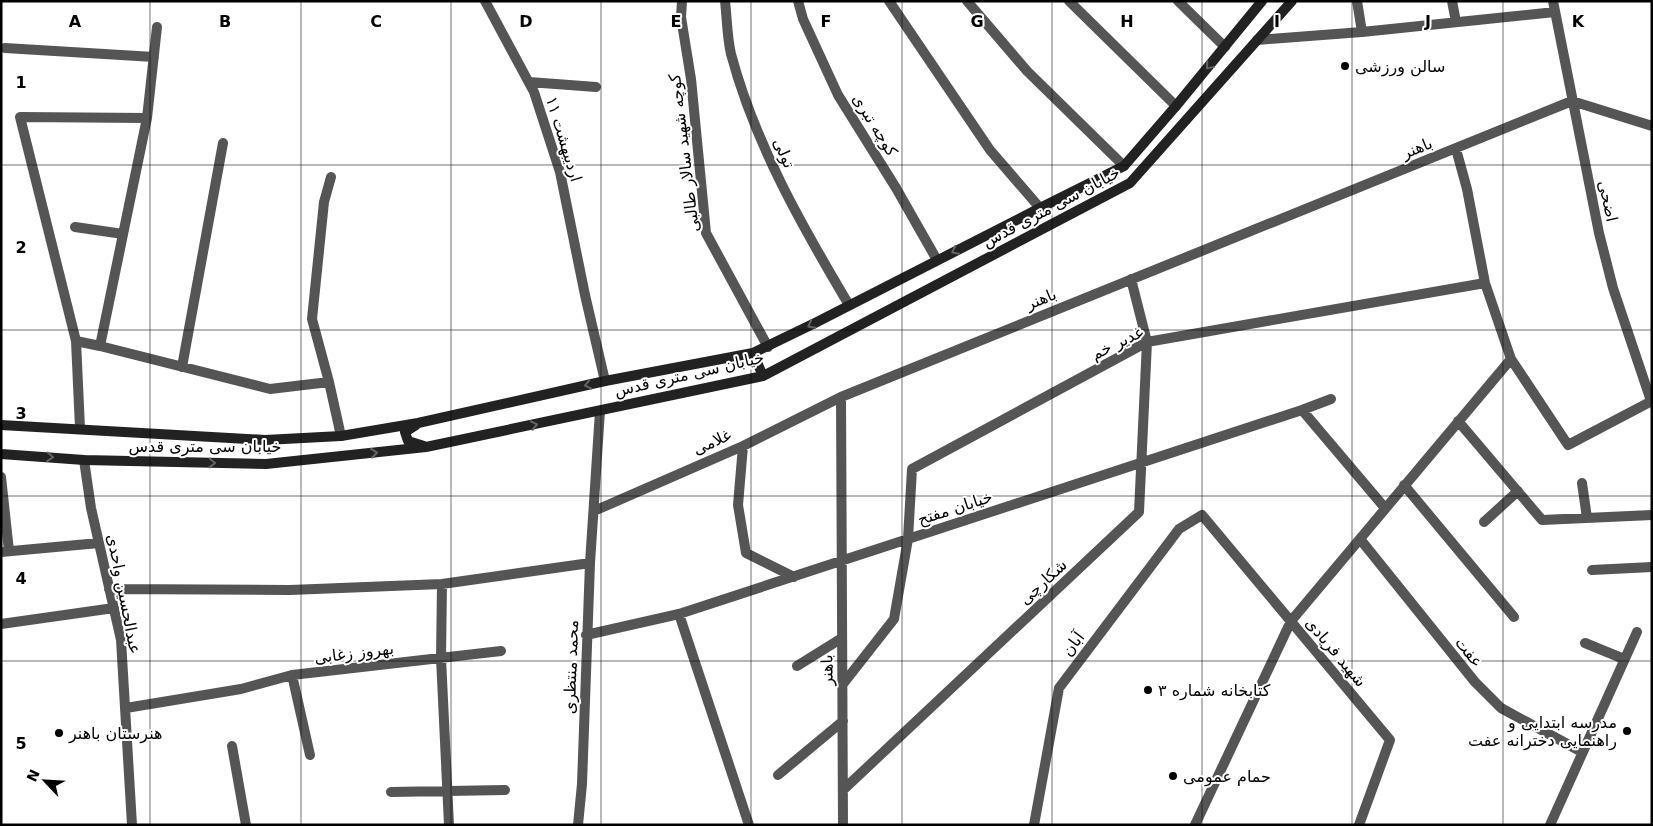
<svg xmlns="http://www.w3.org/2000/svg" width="1653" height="826" font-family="'DejaVu Sans',Cairo,sans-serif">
  <rect width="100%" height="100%" fill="#fff"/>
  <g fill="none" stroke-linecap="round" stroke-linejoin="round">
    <!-- minor -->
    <path stroke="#555" stroke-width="10" d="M 485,1 L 534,92 L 560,172 L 585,295 L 605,381
      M 682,1 L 681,17 L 691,79 L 706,233 L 768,347
      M 725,1 C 727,18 727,37 731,54 C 755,144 802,226 849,305
      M 798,1 L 803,19 L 838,95 L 896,188 L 937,260
      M 889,1 L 990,150 L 1040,208
      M 967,1 L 1027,71 L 1124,166
      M 1069,1 L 1176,106
      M 1178,1 L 1225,47
      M 1357,1 L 1362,32
      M 1452,1 L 1456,22
      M 1553,1 L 1599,233 L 1613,288 L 1651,401
      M 1257,40 L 1362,32 L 1555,12
      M 5,48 L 154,57
      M 529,82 L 596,87
      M 1456,149 L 1467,189 L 1485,283 L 1511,359 L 1568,445 L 1652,401
      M 331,177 L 324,202 L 312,319 L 329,382 L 341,436
      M 75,227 L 123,234
      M 76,341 L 100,346 L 270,389 L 329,382
      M 100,346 L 147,118 L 157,27
      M 182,367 L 223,143
      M 841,397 L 843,825
      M 1302,410 L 1385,508
      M 1458,421 L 1542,520 L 1652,515
      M 80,428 L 76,341 L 20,117 L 147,118
      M 743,446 L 738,505 L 746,553 L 794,577
      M 84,460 L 91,508 L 121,640 L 132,825
      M 1,477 L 9,551
      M 1582,483 L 1587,518
      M 1404,485 L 1514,617
      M 594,511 L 743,446 L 841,397 L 1572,101 L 1652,126
      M 1484,522 L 1518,491
      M 1360,539 L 1475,682 L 1501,708 L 1582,752
      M 1,552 L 99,543
      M 1592,570 L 1652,567
      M 442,584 L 441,658 L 449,825
      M 109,589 L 290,590 L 442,584 L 590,563
      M 679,614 L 749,825
      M 1,624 L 114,608
      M 586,635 L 679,614 L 1302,410 L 1331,399
      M 1585,643 L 1624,659
      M 797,666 L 842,638
      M 843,684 L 894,619 L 908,539 L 912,469 L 1147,342 L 1485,283
      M 126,708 L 241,689 L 292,675
      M 232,746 L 246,825
      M 310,755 L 292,675 L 501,651
      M 778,775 L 843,721
      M 843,790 L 1139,512 L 1147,342 L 1131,279
      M 391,792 L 505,790
      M 578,825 L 582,784 L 590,563 L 600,411
      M 1034,825 L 1059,688 L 1179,529 L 1202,515 L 1390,740 L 1359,825
      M 1195,825 L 1291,621 L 1511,359
      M 1550,825 L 1637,632"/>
    <!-- secondary -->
    <path stroke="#222" stroke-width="10" d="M 753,353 L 763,376
      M 1,425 L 265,440 L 341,436 L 418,423 L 605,381 L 753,353 L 815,323 L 1040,208 L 1124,166 L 1176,106 L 1262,1
      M 416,425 L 405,432 L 408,441 L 424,446
      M 1,454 L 84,460 L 266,464 L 426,447 L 763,376 L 1130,183 L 1292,1"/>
  </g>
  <!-- one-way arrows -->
  <defs><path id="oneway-chevron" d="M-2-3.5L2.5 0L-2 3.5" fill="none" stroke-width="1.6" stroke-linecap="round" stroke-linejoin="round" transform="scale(1.25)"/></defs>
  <g stroke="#646464">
    <use href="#oneway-chevron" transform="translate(1209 66) rotate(130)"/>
    <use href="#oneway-chevron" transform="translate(955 251) rotate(153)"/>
    <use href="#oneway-chevron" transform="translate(811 325) rotate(153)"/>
    <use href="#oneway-chevron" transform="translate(588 385) rotate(167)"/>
    <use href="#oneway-chevron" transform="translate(534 425) rotate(-12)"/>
    <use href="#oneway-chevron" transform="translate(374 453) rotate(-6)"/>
    <use href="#oneway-chevron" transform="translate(50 457) rotate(4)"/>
    <use href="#oneway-chevron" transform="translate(212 463) rotate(1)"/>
  </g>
  <!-- grid -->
  <path fill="none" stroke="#000" stroke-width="1" stroke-opacity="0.55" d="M 150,1 L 150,825M 301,1 L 301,825M 451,1 L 451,825M 601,1 L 601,825M 751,1 L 751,825M 902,1 L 902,825M 1052,1 L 1052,825M 1202,1 L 1202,825M 1352,1 L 1352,825M 1503,1 L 1503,825M 1,165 L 1652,165M 1,330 L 1652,330M 1,496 L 1652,496M 1,661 L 1652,661"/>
  <!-- markers -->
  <g fill="#000" stroke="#fff" stroke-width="2">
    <circle cx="1345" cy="66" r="5"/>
    <circle cx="1148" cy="690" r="5"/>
    <circle cx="1627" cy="731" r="5"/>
    <circle cx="59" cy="733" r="5"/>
    <circle cx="1173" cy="776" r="5"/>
  </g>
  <g text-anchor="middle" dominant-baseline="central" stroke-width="4" stroke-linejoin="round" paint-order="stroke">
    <!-- poi labels -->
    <g font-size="16" fill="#000" stroke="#fff" text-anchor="start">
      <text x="1355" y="66">سالن ورزشی</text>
      <text x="1158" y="690">کتابخانه شماره ۳</text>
      <text x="1617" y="722" text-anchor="end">مدرسه ابتدایی و<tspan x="1617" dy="18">راهنمایی دخترانه عفت</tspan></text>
      <text x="69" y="733">هنرستان باهنر</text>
      <text x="1183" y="776">حمام عمومی</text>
    </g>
    <!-- street labels -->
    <g font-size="16" fill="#000" stroke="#fff">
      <text transform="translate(875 125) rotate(58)">کوچه تبری</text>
      <text transform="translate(564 139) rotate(73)">۱۱ اردیبهشت</text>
      <text transform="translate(1417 148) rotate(-22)">باهنر</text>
      <text transform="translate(684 153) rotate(-97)">کوچه شهید سالار طالبی</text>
      <text transform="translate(784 153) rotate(66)">تولی</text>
      <text transform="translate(1608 201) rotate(78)">اضحی</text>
      <text transform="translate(1051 207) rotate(-28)">خیابان سی متری قدس</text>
      <text transform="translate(1041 299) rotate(-22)">باهنر</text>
      <text transform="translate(1117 343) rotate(-26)">غدیر خم</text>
      <text transform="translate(689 374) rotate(-13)">خیابان سی متری قدس</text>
      <text transform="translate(712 442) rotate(-24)">غلامی</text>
      <text x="205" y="446">خیابان سی متری قدس</text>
      <text transform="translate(955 508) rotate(-18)">خیابان مفتح</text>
      <text transform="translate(1043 582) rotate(-43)">شکارچی</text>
      <text transform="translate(124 594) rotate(79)">عبدالحسین واحدی</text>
      <text transform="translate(1073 644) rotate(-53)">آبان</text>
      <text transform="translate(1336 652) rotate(50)">شهید فریادی</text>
      <text transform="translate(1469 652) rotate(51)">عفت</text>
      <text transform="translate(354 653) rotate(-7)">بهروز زغابی</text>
      <text transform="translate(571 667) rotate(-88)">محمد منتظری</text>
      <text transform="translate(827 670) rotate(-91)">باهنر</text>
    </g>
  </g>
  <g font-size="16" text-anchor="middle" font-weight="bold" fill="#000" stroke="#fff" stroke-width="4" stroke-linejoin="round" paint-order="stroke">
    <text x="75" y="27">A</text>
    <text x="225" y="27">B</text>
    <text x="376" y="27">C</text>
    <text x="526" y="27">D</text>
    <text x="676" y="27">E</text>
    <text x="826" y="27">F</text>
    <text x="977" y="27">G</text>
    <text x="1127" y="27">H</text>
    <text x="1277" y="27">I</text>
    <text x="1428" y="27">J</text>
    <text x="1578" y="27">K</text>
    <text x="21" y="88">1</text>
    <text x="21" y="253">2</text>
    <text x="21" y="419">3</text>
    <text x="21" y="584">4</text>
    <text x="21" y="749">5</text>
  </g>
  <!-- border -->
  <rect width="1653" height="826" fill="none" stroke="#000000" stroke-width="5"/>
  <!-- north arrow -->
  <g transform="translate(45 781) rotate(295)" stroke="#ffffff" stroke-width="4" paint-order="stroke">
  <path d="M0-4L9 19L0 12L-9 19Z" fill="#000000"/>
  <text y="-8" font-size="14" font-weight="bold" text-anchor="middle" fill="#000000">N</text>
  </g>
</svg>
